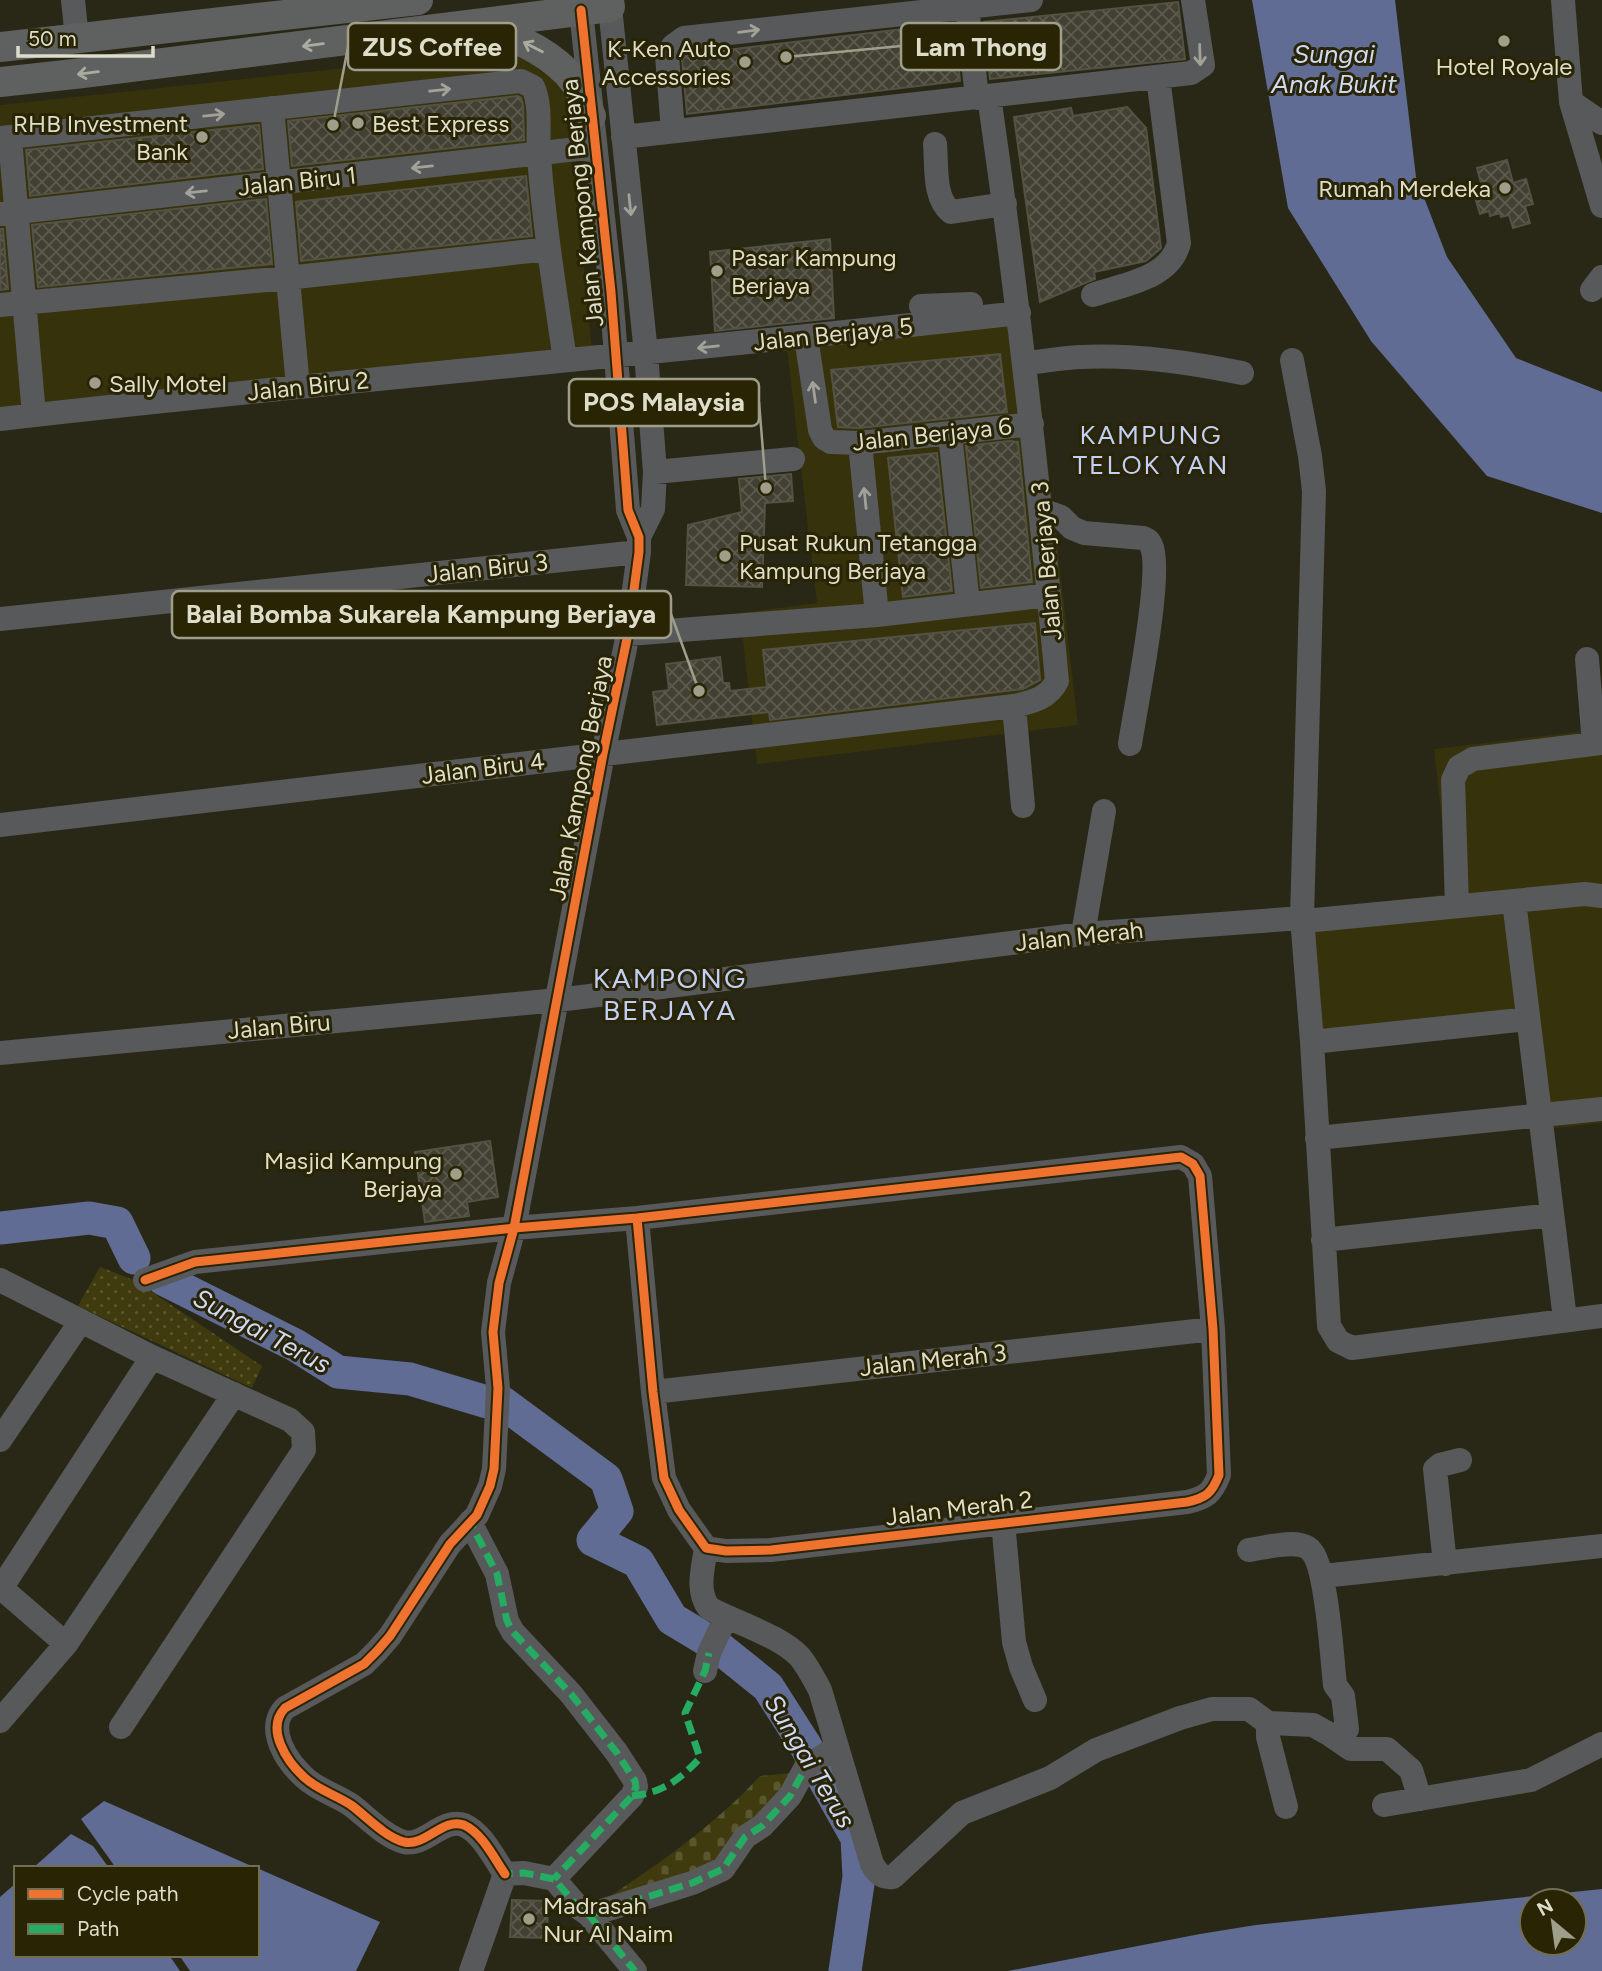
<svg xmlns="http://www.w3.org/2000/svg" width="1602" height="1971" font-family="Figtree,sans-serif">
  <defs>
    <pattern id="cemetery-stones" width="16" height="16" patternUnits="userSpaceOnUse" patternTransform="scale(1.75)"><rect width="16" height="16" fill="#3f3b0e"/><path d="M2 7V4a2 2 0 0 1 4 0v3zM10 15v-3a2 2 0 0 1 4 0v3z" fill="#5a5730"/></pattern>
    <pattern id="park-dots" width="8" height="8" patternUnits="userSpaceOnUse" patternTransform="scale(1.75)"><rect width="8" height="8" fill="#3f3b0e"/><path d="M2 2h.1M6 6h.1" fill="none" stroke="#5a5730" stroke-width="1.8" stroke-linecap="round"/></pattern>
    <pattern id="building-cross-hatch" width="8" height="8" patternUnits="userSpaceOnUse" patternTransform="scale(1.75)"><rect width="8" height="8" fill="#414032"/><path d="M0 0l8 8M0 8l8-8" fill="none" stroke="#5c5b4e"/></pattern>
  </defs>
  <rect width="100%" height="100%" fill="#292816"/>
  <!-- built -->
  <path fill="#36320c" d="M 524,49 L 565,80 L 592,349 L 0,412 L 0,105 Z
    M 1029,302 L 1078,725 L 757,764 L 740,613 L 817,603 L 785,332 Z
    M 1602,729 L 1602,1123 L 1547,1129 L 1535,1024 L 1322,1049 L 1306,911 L 1450,894 L 1434,749 Z"/>
  <!-- cemetery -->
  <path fill="url(#cemetery-stones)" d="M 794,1773 L 720,1864 L 599,1904 C 657,1865 713,1827 760,1776 Z"/>
  <!-- park -->
  <path fill="url(#park-dots)" d="M 100,1267 L 134,1280 L 262,1366 L 252,1388 L 78,1306 Z"/>
  <!-- water -->
  <path fill="#606c94" fill-rule="evenodd" d="M 1252,0 L 1395,0 L 1416,177 L 1447,257 L 1516,358 L 1602,392 L 1602,513 L 1487,476 L 1371,341 L 1288,208 Z
    M 104,1801 L 256,1868 L 116,1868 L 81,1819 Z
    M 71,1834 L 93,1846 L 109,1868 L 33,1868 Z
    M 257,1868 L 380,1922 L 356,1971 L 190,1971 L 179,1955 L 257,1955 Z
    M 16,1883 L 16,1955 L 169,1955 L 180,1971 L 0,1971 L 0,1897 Z
    M 1602,1889 L 1602,1971 L 1008,1971 L 1200,1934 L 1256,1925 ZM 1532,1901 L 1574,1901 L 1574,1943 L 1532,1943 Z"/>
  <g fill="none" stroke-linecap="round" stroke-linejoin="round">
    <!-- river -->
    <path stroke="#606c94" stroke-width="33" d="M 0,1228 L 89,1218 L 117,1223 L 134,1258
      M 163,1279 L 295,1345 L 338,1372 L 410,1379 L 487,1402
      M 503,1403 L 606,1479 L 617,1511 L 593,1540 L 638,1562 L 672,1619 L 717,1646 L 768,1687 L 805,1745 L 857,1838 L 859,1877 L 845,1971"/>
  </g>
  <!-- building -->
  <path fill="url(#building-cross-hatch)" stroke="#535243" stroke-width="2" d="M 1178,2 L 1185,59 L 990,79 L 984,22 Z
    M 954,23 L 960,81 L 687,114 L 682,59 L 685,55 Z
    M 518,96 L 521,98 L 523,105 L 524,140 L 292,166 L 288,121 Z
    M 1127,107 L 1146,128 L 1161,248 L 1146,261 L 1094,272 L 1095,279 L 1040,302 L 1014,117 L 1071,108 L 1073,116 Z
    M 259,125 L 263,169 L 30,196 L 26,150 Z
    M 1507,160 L 1513,183 L 1526,179 L 1533,204 L 1525,206 L 1530,223 L 1513,228 L 1509,215 L 1501,217 L 1500,213 L 1490,216 L 1489,211 L 1480,214 L 1474,194 L 1483,191 L 1477,168 Z
    M 526,176 L 532,236 L 301,261 L 296,202 Z
    M 266,199 L 272,264 L 38,287 L 32,225 Z
    M 0,229 L 3,229 L 8,289 L 0,290 Z
    M 830,239 L 834,318 L 715,331 L 710,252 Z
    M 1000,354 L 1007,412 L 859,428 L 838,427 L 831,370 Z
    M 1010,441 L 1018,442 L 1032,582 L 981,588 L 966,446 Z
    M 937,453 L 952,591 L 903,597 L 888,458 Z
    M 791,474 L 793,501 L 765,503 L 762,587 L 686,585 L 688,525 L 742,512 L 739,479 Z
    M 1035,623 L 1040,680 L 1023,689 L 770,720 L 769,712 L 657,725 L 653,692 L 669,690 L 666,664 L 720,657 L 723,683 L 729,683 L 730,691 L 767,687 L 763,650 Z
    M 490,1141 L 498,1197 L 467,1202 L 469,1216 L 425,1222 L 415,1152 Z
    M 512,1900 L 548,1901 L 547,1938 L 510,1937 Z"/>
  <g fill="none" stroke-linecap="round" stroke-linejoin="round">
    <!-- minor -->
    <path stroke="#58595a" stroke-width="24" d="M 73,0 L 77,38
      M 1563,0 L 1571,102 L 1602,206
      M 967,5 L 977,98
      M 610,7 L 646,353 L 655,472 L 653,509 L 639,537
      M 1571,102 L 1602,123
      M 272,108 L 298,386
      M 673,131 L 667,55 L 673,46 L 684,38 L 1031,0
      M 623,137 L 1191,73 L 1203,65 L 1193,0
      M 0,138 L 521,81 L 533,87 C 542,107 537,133 539,156 C 544,224 555,292 565,360
      M 10,138 L 34,415
      M 935,144 C 937,165 933,198 951,212 L 1005,204
      M 0,214 L 595,147
      M 1592,290 L 1602,277
      M 1093,295 C 1124,284 1170,279 1179,243 L 1158,77
      M 0,305 L 287,278 L 549,249
      M 921,306 L 971,304
      M 806,337 L 820,430 L 824,438 L 831,442 L 860,443 L 1032,424
      M 1292,360 L 1310,456 L 1314,491 L 1302,918 L 1312,1042 L 1329,1326 L 1338,1341 L 1352,1348 L 1602,1316
      M 1026,363 C 1044,361 1062,358 1080,357 C 1134,354 1189,362 1242,373
      M 0,419 C 339,380 680,352 1019,313
      M 950,434 L 968,604
      M 860,443 L 877,615
      M 655,472 L 793,459
      M 1042,510 L 1061,517 L 1072,528 L 1084,533 L 1143,538 C 1148,540 1149,540 1151,545 C 1164,570 1135,709 1130,744
      M 0,619 L 639,552
      M 628,634 L 877,615 L 1049,595
      M 1587,659 L 1594,744
      M 1014,706 L 1023,806
      M 0,825 L 1014,706 C 1031,702 1048,699 1057,681 C 1039,486 1017,291 989,96
      M 1514,901 L 1565,1319
      M 1457,906 L 1453,780 L 1459,767 L 1473,759 L 1602,743
      M 1083,934 L 1104,811
      M 1312,1042 L 1528,1019
      M 0,1053 L 558,1000 L 1083,934 L 1302,918 L 1315,920 L 1585,894 L 1602,896
      M 1317,1138 L 1602,1109
      M 1323,1240 L 1552,1215
      M 0,1280 L 152,1357 L 290,1420 L 303,1432 L 304,1450 L 121,1727
      M 145,1280 L 195,1262 L 514,1228 L 637,1218 L 1181,1157 L 1193,1164 L 1200,1176 L 1213,1329 L 1219,1475 C 1212,1493 1206,1498 1187,1502 L 771,1550 L 726,1551 L 706,1548 L 679,1510 L 664,1478 L 653,1392 L 637,1218
      M 653,1392 L 1213,1329
      M 0,1440 L 81,1321
      M 470,1522 L 497,1574 L 507,1621 L 513,1632 L 571,1694 L 617,1753 L 635,1781 L 636,1787 L 632,1796 L 554,1879
      M 1003,1522 L 1014,1642 L 1021,1667 L 1035,1700
      M 706,1548 C 703,1568 696,1591 709,1608 C 736,1623 779,1635 800,1657 C 808,1667 814,1679 820,1690 L 872,1864 C 878,1874 882,1878 893,1877 L 962,1813 L 1050,1778 L 1096,1750 L 1180,1718 L 1212,1709 L 1249,1709 L 1268,1723 L 1313,1725 L 1329,1734 L 1340,1735 L 1347,1729 L 1343,1696 L 1335,1685 C 1332,1660 1327,1560 1308,1548 C 1294,1539 1265,1548 1249,1550
      M 1445,1564 L 1435,1469 L 1440,1465 L 1460,1460
      M 1323,1576 L 1602,1546
      M 0,1587 L 66,1644
      M 0,1590 L 152,1357
      M 705,1671 L 709,1653 L 726,1617
      M 0,1721 L 66,1644 L 234,1394
      M 1268,1723 L 1268,1737 L 1286,1807
      M 1329,1734 L 1351,1749 L 1387,1749 L 1411,1770 L 1420,1799
      M 1384,1805 L 1531,1780 L 1602,1744
      M 505,1874 C 494,1858 482,1833 464,1825 C 443,1817 425,1847 404,1842 C 385,1837 366,1816 351,1805 C 336,1795 318,1790 305,1778 C 287,1762 265,1729 285,1708 L 364,1664 L 377,1651 L 390,1636 L 450,1544 L 477,1515 L 490,1486 L 494,1469 L 498,1388 L 493,1332 L 499,1283 L 514,1228 L 603,754 L 628,634 L 639,552 L 639,537 L 628,510 L 611,292 L 581,10
      M 505,1874 L 524,1873 L 554,1879 L 579,1908 L 589,1915 L 635,1971
      M 589,1915 L 692,1883 L 723,1869 L 745,1837 L 762,1826 L 790,1796 L 806,1767 L 837,1747
      M 471,1971 L 505,1874"/>
    <!-- major -->
    <path stroke="#5f6161" stroke-width="30" d="M 482,25 C 516,39 551,51 574,81 C 582,91 586,105 591,116
      M 0,47 L 418,0
      M 0,82 L 83,73 L 610,7 L 609,0"/>
    <!-- quiet -->
    <path stroke="#26ab63" stroke-width="7" stroke-dasharray="14 7" stroke-linecap="butt" d="M 466,1527 L 470,1522 L 497,1574 L 507,1621 L 513,1632 L 571,1694 L 617,1753 L 635,1781 L 636,1787 L 632,1796 L 554,1879
      M 632,1796 C 664,1792 678,1781 700,1758 L 685,1713 L 705,1671 L 709,1653
      M 501,1869 L 505,1874 L 524,1873 L 554,1879 L 579,1908 L 589,1915 L 635,1971
      M 589,1915 L 692,1883 L 723,1869 L 745,1837 L 762,1826 L 790,1796 L 806,1767"/>
    <defs>
      <path id="cycleway" d="M 145,1280 L 195,1262 L 514,1228 L 637,1218 L 1181,1157 L 1193,1164 L 1200,1176 L 1213,1329 L 1219,1475 C 1212,1493 1206,1498 1187,1502 L 771,1550 L 726,1551 L 706,1548 L 679,1510 L 664,1478 L 653,1392 L 637,1218
        M 505,1874 C 494,1858 482,1833 464,1825 C 443,1817 425,1847 404,1842 C 385,1837 366,1816 351,1805 C 336,1795 318,1790 305,1778 C 287,1762 265,1729 285,1708 L 364,1664 L 377,1651 L 390,1636 L 450,1544 L 477,1515 L 490,1486 L 494,1469 L 498,1388 L 493,1332 L 499,1283 L 514,1228 L 603,754 L 628,634 L 639,552 L 639,537 L 628,510 L 611,292 L 581,10"/>
    </defs>
    <!-- cycleway casing -->
    <use href="#cycleway" stroke="#282404" stroke-width="13"/>
    <!-- cycleway -->
    <use href="#cycleway" stroke="#ef722f" stroke-width="9"/>
  </g>
  <!-- one-way arrows -->
  <defs><path id="oneway-shaft" d="M-6 0H5M1.5-3L5.5 0L1.5 3" fill="none" stroke-width="1.6" stroke-linecap="round" stroke-linejoin="round" transform="scale(1.75)"/></defs>
  <g stroke="#a2a298">
    <use href="#oneway-shaft" transform="translate(749 31) rotate(-7)"/>
    <use href="#oneway-shaft" transform="translate(1200 55) rotate(88)"/>
    <use href="#oneway-shaft" transform="translate(440 90) rotate(-6)"/>
    <use href="#oneway-shaft" transform="translate(214 115) rotate(-6)"/>
    <use href="#oneway-shaft" transform="translate(422 167) rotate(174)"/>
    <use href="#oneway-shaft" transform="translate(196 192) rotate(174)"/>
    <use href="#oneway-shaft" transform="translate(630 205) rotate(84)"/>
    <use href="#oneway-shaft" transform="translate(708 347) rotate(174)"/>
    <use href="#oneway-shaft" transform="translate(814 392) rotate(-98)"/>
    <use href="#oneway-shaft" transform="translate(865 498) rotate(-96)"/>
  </g>
  <g stroke="#ababa0">
    <use href="#oneway-shaft" transform="translate(313 45) rotate(173)"/>
    <use href="#oneway-shaft" transform="translate(533 47) rotate(-153)"/>
    <use href="#oneway-shaft" transform="translate(88 73) rotate(173)"/>
  </g>
  <!-- markers -->
  <g fill="#9f9e8b" stroke="#282404" stroke-width="2.5">
    <circle cx="1504" cy="41" r="7"/>
    <circle cx="745" cy="62" r="7"/>
    <circle cx="358" cy="123" r="7"/>
    <circle cx="202" cy="137" r="7"/>
    <circle cx="1505" cy="188" r="7"/>
    <circle cx="717" cy="271" r="7"/>
    <circle cx="95" cy="383" r="7"/>
    <circle cx="725" cy="556" r="7"/>
    <circle cx="456" cy="1174" r="7"/>
    <circle cx="529" cy="1919" r="7"/>
  </g>
  <g text-anchor="middle" dominant-baseline="central" stroke-width="6" stroke-linejoin="round" paint-order="stroke">
    <!-- poi labels -->
    <g font-size="24" fill="#deddca" stroke="#282404" text-anchor="start">
      <text x="731" y="48" text-anchor="end">K-Ken Auto<tspan x="731" dy="28">Accessories</tspan></text>
      <text x="1504" y="66" text-anchor="middle">Hotel Royale</text>
      <text x="188" y="123" text-anchor="end">RHB Investment<tspan x="188" dy="28">Bank</tspan></text>
      <text x="372" y="123">Best Express</text>
      <text x="1491" y="188" text-anchor="end">Rumah Merdeka</text>
      <text x="731" y="257">Pasar Kampung<tspan x="731" dy="28">Berjaya</tspan></text>
      <text x="109" y="383">Sally Motel</text>
      <text x="739" y="542">Pusat Rukun Tetangga<tspan x="739" dy="28">Kampung Berjaya</tspan></text>
      <text x="442" y="1160" text-anchor="end">Masjid Kampung<tspan x="442" dy="28">Berjaya</tspan></text>
      <text x="543" y="1905">Madrasah<tspan x="543" dy="28">Nur Al Naim</tspan></text>
    </g>
    <!-- street labels -->
    <g font-size="24" fill="#deddca" stroke="#282404">
      <text transform="translate(297 181) rotate(-6)">Jalan Biru 1</text>
      <text transform="translate(582 203) rotate(-96)">Jalan Kampong Berjaya</text>
      <text transform="translate(833 334) rotate(-6)">Jalan Berjaya 5</text>
      <text transform="translate(308 386) rotate(-6)">Jalan Biru 2</text>
      <text transform="translate(932 434) rotate(-6)">Jalan Berjaya 6</text>
      <text transform="translate(1046 561) rotate(-95)">Jalan Berjaya 3</text>
      <text transform="translate(487 568) rotate(-6)">Jalan Biru 3</text>
      <text transform="translate(483 768) rotate(-7)">Jalan Biru 4</text>
      <text transform="translate(580 778) rotate(-79)">Jalan Kampong Berjaya</text>
      <text transform="translate(1079 936) rotate(-6)">Jalan Merah</text>
      <text transform="translate(279 1026) rotate(-5)">Jalan Biru</text>
      <text transform="translate(933 1360) rotate(-6)">Jalan Merah 3</text>
      <text transform="translate(959 1508) rotate(-7)">Jalan Merah 2</text>
    </g>
    <!-- water labels -->
    <g font-size="26" font-style="italic" fill="#d0daf7" stroke="#282404">
      <text x="1334" y="54">Sungai<tspan x="1334" dy="30">Anak Bukit</tspan></text>
      <text transform="translate(262 1331) rotate(28)">Sungai Terus</text>
      <text transform="translate(810 1761) rotate(59)">Sungai Terus</text>
    </g>
    <!-- neighbourhood labels -->
    <g font-size="26" letter-spacing="2" fill="#c1cff9" stroke="#282404">
      <text x="1151" y="435">KAMPUNG<tspan x="1151" dy="30">TELOK YAN</tspan></text>
    </g>
    <!-- quarter labels -->
    <g font-size="28" letter-spacing="2" fill="#c1cff9" stroke="#282404">
      <text x="670" y="978">KAMPONG<tspan x="670" dy="32">BERJAYA</tspan></text>
    </g>
  </g>
  <!-- callouts -->
  <path fill="none" stroke="#9f9e8b" stroke-width="2.5" d="M786 57L901 46M333 125L348 47M766 488L759 402M699 691L671 614"/>
  <g fill="#9f9e8b" stroke="#282404" stroke-width="2.5">
    <circle cx="786" cy="57" r="7"/>
    <circle cx="333" cy="125" r="7"/>
    <circle cx="766" cy="488" r="7"/>
    <circle cx="699" cy="691" r="7"/>
  </g>
  <g fill="#282404" stroke="#9f9e8b" stroke-width="2.5">
    <rect x="901" y="23" width="160" height="47" rx="7"/>
    <rect x="348" y="23" width="168" height="47" rx="7"/>
    <rect x="569" y="379" width="190" height="47" rx="7"/>
    <rect x="172" y="591" width="499" height="47" rx="7"/>
  </g>
  <g font-size="26" text-anchor="middle" font-weight="bold" fill="#deddca">
    <text x="981" y="56">Lam Thong</text>
    <text x="432" y="56">ZUS Coffee</text>
    <text x="664" y="411">POS Malaysia</text>
    <text x="421" y="623">Balai Bomba Sukarela Kampung Berjaya</text>
  </g>
  <!-- legend -->
  <rect x="14" y="1866" width="245" height="91" fill="#282404" stroke="#716e53" stroke-width="2"/>
  <rect x="28" y="1889" width="35" height="10" fill="#ef722f" stroke="#716e53" stroke-width="2"/>
  <text x="77" y="1901" font-size="21" fill="#deddca">Cycle path</text>
  <rect x="28" y="1924" width="35" height="10" fill="#26ab63" stroke="#716e53" stroke-width="2"/>
  <text x="77" y="1936" font-size="21" fill="#deddca">Path</text>
  <!-- north arrow -->
  <g transform="translate(1553 1922) rotate(331)"><circle r="33" fill="#282404" stroke="#716e53" stroke-width="2"/>
  <path d="M0-5L12 26L0 18L-12 26Z" fill="#9f9e8b"/>
  <text y="-10" font-size="19" font-weight="bold" text-anchor="middle" fill="#deddca">N</text>
  </g>
  <!-- scale -->
  <path d="M18 46v10h135v-10" fill="none" stroke="#deddca" stroke-width="3.5"/>
  <text x="28" y="46" font-size="21" fill="#deddca" stroke="#282404" stroke-width="5" paint-order="stroke">50 m</text>
</svg>
